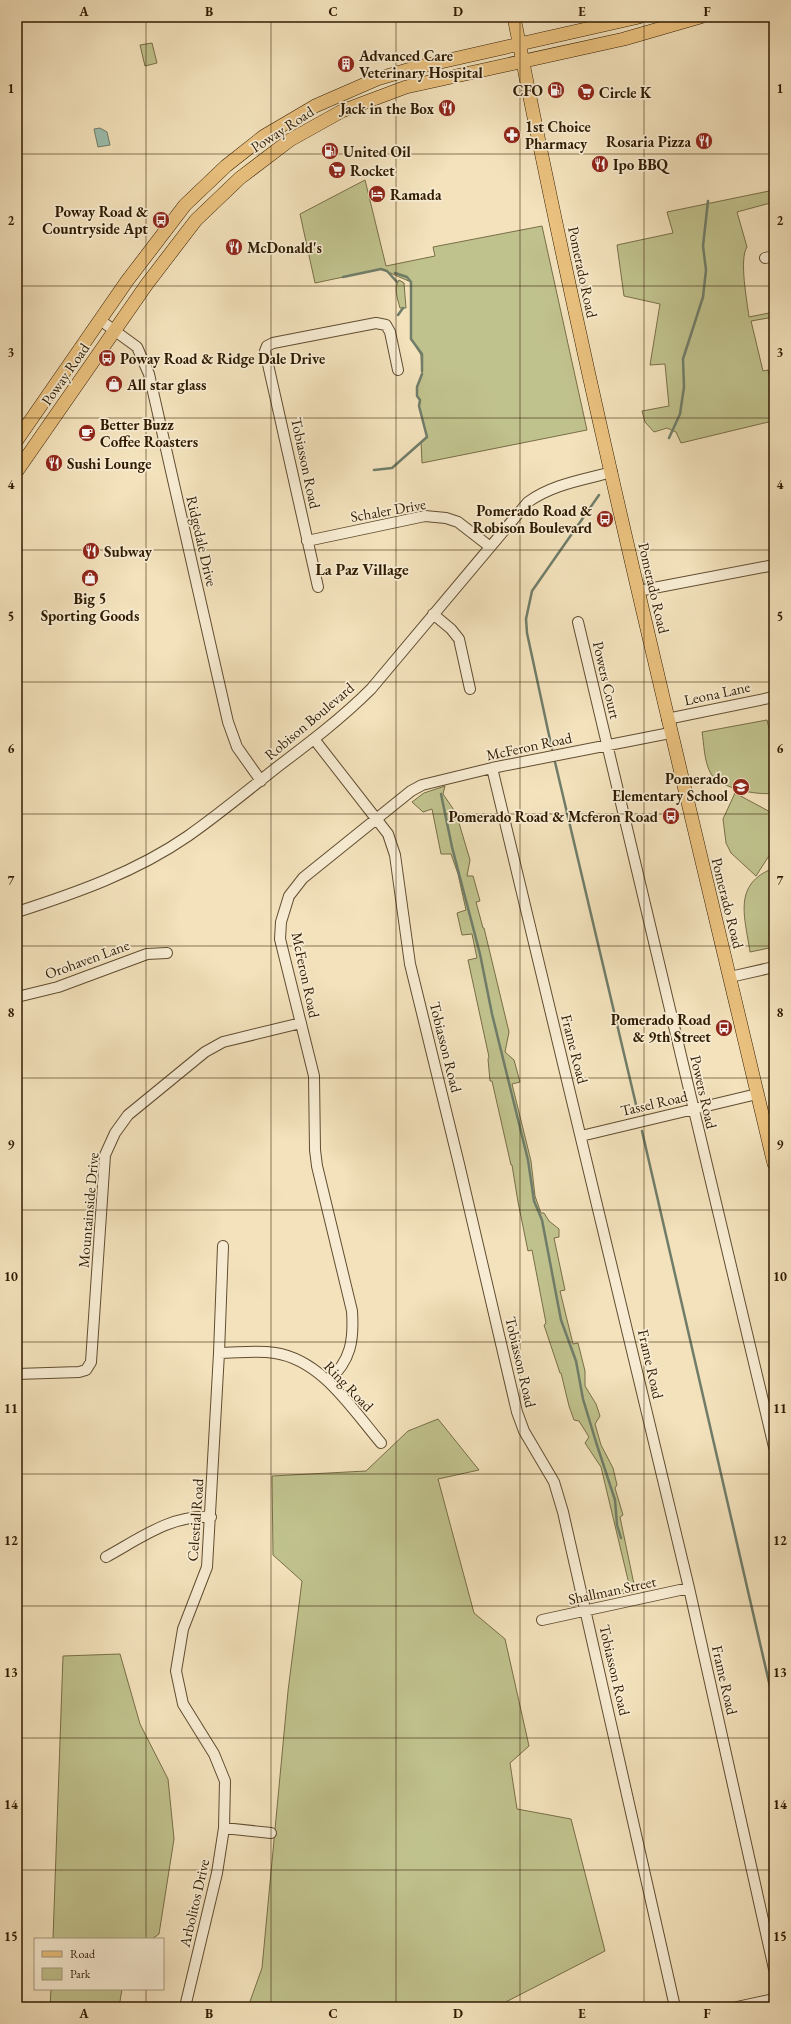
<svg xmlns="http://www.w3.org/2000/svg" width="791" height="2024" font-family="'EB Garamond',serif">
  <rect width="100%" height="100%" fill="#f3e2bc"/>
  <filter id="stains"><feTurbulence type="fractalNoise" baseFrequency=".005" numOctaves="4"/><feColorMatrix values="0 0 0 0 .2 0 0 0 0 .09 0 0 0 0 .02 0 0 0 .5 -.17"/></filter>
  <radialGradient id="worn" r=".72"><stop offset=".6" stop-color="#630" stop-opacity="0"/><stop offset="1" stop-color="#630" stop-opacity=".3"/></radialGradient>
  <!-- green -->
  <path fill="#c0c28d" stroke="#786e47" d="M 152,43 L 157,63 L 145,66 L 140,45 Z
    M 365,180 L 386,266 L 435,256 L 433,247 L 542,226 L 587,430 L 422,463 L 421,442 L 427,437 L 419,406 L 420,400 L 417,396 L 417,387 L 422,374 L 421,355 L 411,339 L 411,282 L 381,269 L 315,283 L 300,214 Z
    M 774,190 L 774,202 L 737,212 L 747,247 C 739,259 747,301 749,317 L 774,312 L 774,317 L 751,321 L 763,371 L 768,370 L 774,396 L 774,418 L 773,421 L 760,424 L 681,443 L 676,432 L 667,428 L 654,432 L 645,422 L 642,411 L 669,406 L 665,364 L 650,365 L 660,304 L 624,296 L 617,245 L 673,233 L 667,212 Z
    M 399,280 L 404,283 L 406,308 L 400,308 C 398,300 393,287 399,280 Z
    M 767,720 L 774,748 L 774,793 C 758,796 717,788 710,772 C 704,760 704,744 702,732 Z
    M 445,786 L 443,794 L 456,813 L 470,860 L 467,876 L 473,876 L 480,901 L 476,902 L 483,928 L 484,928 L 509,1032 L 505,1052 L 514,1060 L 520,1082 L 512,1084 L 531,1161 L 535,1196 L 541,1213 L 544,1213 L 549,1221 L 559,1229 L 559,1237 L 554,1238 L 565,1290 L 560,1291 L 573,1344 L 578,1343 L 585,1371 L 585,1386 L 596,1404 L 600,1416 L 595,1424 L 601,1445 L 613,1468 L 617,1485 L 615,1488 L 623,1515 L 620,1517 L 635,1589 L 638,1591 L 621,1594 L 609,1594 L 625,1589 L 629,1584 L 601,1467 L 585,1443 L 589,1437 L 579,1421 L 574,1420 L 569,1406 L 561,1373 L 560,1373 L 544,1325 L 546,1323 L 532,1250 L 528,1251 L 518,1202 L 512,1165 L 511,1165 L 492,1081 L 490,1081 L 488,1059 L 489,1057 L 468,960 L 477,958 L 472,934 L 462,935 L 457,913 L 466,910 L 458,874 L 451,854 L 441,854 L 432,809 L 423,812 L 412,802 L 424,793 Z
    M 735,793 L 774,814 L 774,848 L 756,876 L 731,853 L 726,843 L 723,819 Z
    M 774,868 L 774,947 L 750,952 C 745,917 732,884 774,868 Z
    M 438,1419 L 479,1470 L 438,1479 L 474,1613 L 505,1639 L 529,1746 L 510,1763 L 517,1809 L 571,1819 L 605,1951 L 496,2007 L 248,2007 L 262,1968 L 288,1691 L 302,1581 L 273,1555 L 272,1476 L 366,1471 L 408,1431 Z
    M 120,1654 L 140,1724 L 168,1779 L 174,1839 L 159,1934 L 152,1939 L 53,1939 L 63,1656 Z
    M 51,1989 L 122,1989 L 119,2007 L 50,2007 Z"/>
  <!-- water -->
  <path fill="#9bbeae" stroke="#707d69" d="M 100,128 L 107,132 L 110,145 L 98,147 L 94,129 Z"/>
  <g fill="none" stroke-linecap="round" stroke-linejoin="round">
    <!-- stream -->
    <path stroke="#707d69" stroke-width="2.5" d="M 395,273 L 407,277 L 411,282 L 411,339 L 422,354 L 422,371
      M 343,277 L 381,269 L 387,271 L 397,282
      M 398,315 L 403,308
      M 669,438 L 680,414 L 684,387 L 683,359 L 703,297 L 706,270 L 703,246 L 708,201
      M 374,470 L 392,468 L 427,437 L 419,406 L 420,400 L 417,396 L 417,387 L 422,374
      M 552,749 L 527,633 L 526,619 L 532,591 L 599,495
      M 555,762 L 638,1113
      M 441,794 L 452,847 L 480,954 L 492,1014 L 528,1160 L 534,1201 L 542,1220 L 561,1320 L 576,1361 L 583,1399 L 596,1442 L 615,1500 L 617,1525 L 621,1538
      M 642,1131 L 774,1704"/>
    <defs>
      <path id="minor" d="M 765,258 L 774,256
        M 100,320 L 137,347 L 149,374 L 228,722 L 237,747 L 261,781
        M 307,541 L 425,516 L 446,518 L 458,522 L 489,546
        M 318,587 L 265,351 L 267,346 L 273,343 L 376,323 L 386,325 L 390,332 L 398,370
        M 638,591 L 774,565
        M 433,614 L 451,629 L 459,639 L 470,689
        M 578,622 L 774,1447
        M 667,719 L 774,697
        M 314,739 L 388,834 L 395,855 L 410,964 L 459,1164 L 517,1412 L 524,1431 L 554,1482 L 563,1512 L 675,2007
        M 492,768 L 689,1588 L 774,1969
        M 17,912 C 76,893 136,872 188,836 C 218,815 247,791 276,768 C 309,743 342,718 371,689 L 528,502 C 553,484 583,480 612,472
        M 730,977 L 774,967
        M 17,997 L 58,987 L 147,954 L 167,953
        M 581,1136 L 757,1094
        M 219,1353 C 237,1353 257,1350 275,1353 C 322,1360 352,1409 381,1443
        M 17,1374 L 79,1372 L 86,1370 L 91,1362 L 105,1155 L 115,1133 L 128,1115 L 205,1052 L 223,1042 L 301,1023
        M 328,1381 C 351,1361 354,1340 352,1311 L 317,1166 L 315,1150 L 314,1076 L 280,939 L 281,922 L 289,896 L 303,878 L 411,791 L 422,785 L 492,768 L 670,733
        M 106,1557 C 139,1539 172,1514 211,1517
        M 542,1620 L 689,1588
        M 224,1828 L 271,1833
        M 185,2007 L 217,1873 L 224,1828 L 225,1781 L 214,1754 L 183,1704 L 176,1671 L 183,1629 L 207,1567 L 219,1353 L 223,1246
        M 737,2007 L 774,1999"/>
      <path id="major" d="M 514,17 C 589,402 684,783 774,1164
        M 17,440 L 127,281 L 185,205 L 226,166 L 264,136 L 315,106 L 377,79 L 414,68 L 639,17
        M 17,471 L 147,284 L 196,220 L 240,178 L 290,140 L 342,111 L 406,87 L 624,39 L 700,17"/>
    </defs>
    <!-- minor casing -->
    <use href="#minor" stroke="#614d30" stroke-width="12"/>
    <!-- major casing -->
    <use href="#major" stroke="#301b01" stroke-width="14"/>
    <!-- minor -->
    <use href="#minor" stroke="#f7ecd3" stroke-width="10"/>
    <!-- major -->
    <use href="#major" stroke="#eac17e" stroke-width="13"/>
  </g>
  <!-- grid -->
  <path fill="none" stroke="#301b01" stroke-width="1" stroke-opacity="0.55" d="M 146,17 L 146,1939M 271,17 L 271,2007M 396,17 L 396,2007M 520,17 L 520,2007M 644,17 L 644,2007M 17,154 L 774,154M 17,286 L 774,286M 17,418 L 774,418M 17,550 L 774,550M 17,682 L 774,682M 17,814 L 774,814M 17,946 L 774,946M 17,1078 L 774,1078M 17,1210 L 774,1210M 17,1342 L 774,1342M 17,1474 L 774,1474M 17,1606 L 774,1606M 17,1738 L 774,1738M 17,1870 L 774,1870M 146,1989 L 146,2007"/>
  <!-- icons -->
  <defs>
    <symbol id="building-disc" viewBox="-11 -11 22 22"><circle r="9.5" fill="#8f2418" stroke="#f7ecd3"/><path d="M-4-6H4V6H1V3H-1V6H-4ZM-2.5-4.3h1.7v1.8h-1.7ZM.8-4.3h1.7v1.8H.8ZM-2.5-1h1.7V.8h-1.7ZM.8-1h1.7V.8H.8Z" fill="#fff"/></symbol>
    <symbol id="fuel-disc" viewBox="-11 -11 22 22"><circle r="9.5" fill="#8f2418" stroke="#f7ecd3"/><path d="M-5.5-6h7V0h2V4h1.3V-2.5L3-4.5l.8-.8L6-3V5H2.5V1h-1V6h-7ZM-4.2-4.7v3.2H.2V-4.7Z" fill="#fff"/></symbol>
    <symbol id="supermarket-disc" viewBox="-11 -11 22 22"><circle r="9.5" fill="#8f2418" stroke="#f7ecd3"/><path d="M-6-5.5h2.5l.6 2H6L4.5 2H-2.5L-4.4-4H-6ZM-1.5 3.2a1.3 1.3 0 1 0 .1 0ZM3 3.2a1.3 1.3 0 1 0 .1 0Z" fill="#fff"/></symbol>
    <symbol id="restaurant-disc" viewBox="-11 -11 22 22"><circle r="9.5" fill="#8f2418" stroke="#f7ecd3"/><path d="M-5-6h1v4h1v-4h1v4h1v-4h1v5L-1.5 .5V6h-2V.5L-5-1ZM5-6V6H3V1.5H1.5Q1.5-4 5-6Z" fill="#fff"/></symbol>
    <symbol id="pharmacy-disc" viewBox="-11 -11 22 22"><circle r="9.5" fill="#8f2418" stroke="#f7ecd3"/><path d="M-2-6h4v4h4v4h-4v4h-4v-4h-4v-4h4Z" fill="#fff"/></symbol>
    <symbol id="hotel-disc" viewBox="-11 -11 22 22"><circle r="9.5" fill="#8f2418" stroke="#f7ecd3"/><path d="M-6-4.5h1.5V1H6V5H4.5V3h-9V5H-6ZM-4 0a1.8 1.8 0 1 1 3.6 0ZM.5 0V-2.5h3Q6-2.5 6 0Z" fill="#fff"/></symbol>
    <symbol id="bus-disc" viewBox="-11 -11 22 22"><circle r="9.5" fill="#8f2418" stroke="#f7ecd3"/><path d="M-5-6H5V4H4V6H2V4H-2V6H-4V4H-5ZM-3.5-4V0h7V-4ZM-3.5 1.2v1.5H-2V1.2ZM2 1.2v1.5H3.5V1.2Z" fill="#fff"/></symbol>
    <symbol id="shop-disc" viewBox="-11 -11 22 22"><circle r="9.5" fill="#8f2418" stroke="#f7ecd3"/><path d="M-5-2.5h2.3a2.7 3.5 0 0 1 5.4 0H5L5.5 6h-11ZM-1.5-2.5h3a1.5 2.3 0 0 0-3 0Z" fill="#fff"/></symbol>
    <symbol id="cafe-disc" viewBox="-11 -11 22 22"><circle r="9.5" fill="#8f2418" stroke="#f7ecd3"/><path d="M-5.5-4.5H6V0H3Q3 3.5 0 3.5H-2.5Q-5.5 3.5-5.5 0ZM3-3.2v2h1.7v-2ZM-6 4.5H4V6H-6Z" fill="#fff"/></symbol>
    <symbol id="school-disc" viewBox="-11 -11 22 22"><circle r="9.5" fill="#8f2418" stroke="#f7ecd3"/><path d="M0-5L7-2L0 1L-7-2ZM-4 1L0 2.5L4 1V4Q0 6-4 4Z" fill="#fff"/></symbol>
  </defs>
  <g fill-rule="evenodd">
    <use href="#building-disc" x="336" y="54" width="20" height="20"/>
    <use href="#fuel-disc" x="546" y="80" width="20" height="20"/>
    <use href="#supermarket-disc" x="576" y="82" width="20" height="20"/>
    <use href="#restaurant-disc" x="437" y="98" width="20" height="20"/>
    <use href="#pharmacy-disc" x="502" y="125" width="20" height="20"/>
    <use href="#restaurant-disc" x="694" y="131" width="20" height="20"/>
    <use href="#fuel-disc" x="320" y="141" width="20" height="20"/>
    <use href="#restaurant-disc" x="590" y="154" width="20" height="20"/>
    <use href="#supermarket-disc" x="327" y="160" width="20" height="20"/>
    <use href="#hotel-disc" x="367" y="184" width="20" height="20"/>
    <use href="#bus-disc" x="151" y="210" width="20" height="20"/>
    <use href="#restaurant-disc" x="224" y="237" width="20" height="20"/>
    <use href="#bus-disc" x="97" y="348" width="20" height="20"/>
    <use href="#shop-disc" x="104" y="374" width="20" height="20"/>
    <use href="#cafe-disc" x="77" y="423" width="20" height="20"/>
    <use href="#restaurant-disc" x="44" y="453" width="20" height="20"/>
    <use href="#bus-disc" x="595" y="509" width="20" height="20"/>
    <use href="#restaurant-disc" x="81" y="541" width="20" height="20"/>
    <use href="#shop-disc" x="80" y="568" width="20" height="20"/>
    <use href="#school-disc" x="731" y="777" width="20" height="20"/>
    <use href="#bus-disc" x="661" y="806" width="20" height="20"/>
    <use href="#bus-disc" x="714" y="1018" width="20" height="20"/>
  </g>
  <g text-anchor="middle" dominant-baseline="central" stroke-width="3.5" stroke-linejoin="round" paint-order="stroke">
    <!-- poi labels -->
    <g font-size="15" font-weight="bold" fill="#301b01" stroke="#f7ecd3" text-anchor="start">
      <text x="359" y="55">Advanced Care<tspan x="359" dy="17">Veterinary Hospital</tspan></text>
      <text x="543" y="90" text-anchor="end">CFO</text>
      <text x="599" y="92">Circle K</text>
      <text x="434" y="108" text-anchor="end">Jack in the Box</text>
      <text x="525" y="126">1st Choice<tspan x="525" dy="17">Pharmacy</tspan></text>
      <text x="691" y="141" text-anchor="end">Rosaria Pizza</text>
      <text x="343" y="151">United Oil</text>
      <text x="613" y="164">Ipo BBQ</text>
      <text x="350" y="170">Rocket</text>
      <text x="390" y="194">Ramada</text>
      <text x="148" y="211" text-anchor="end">Poway Road &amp;<tspan x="148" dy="17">Countryside Apt</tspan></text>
      <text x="247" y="247">McDonald's</text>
      <text x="120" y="358">Poway Road &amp; Ridge Dale Drive</text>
      <text x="127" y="384">All star glass</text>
      <text x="100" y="424">Better Buzz<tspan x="100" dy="17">Coffee Roasters</tspan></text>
      <text x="67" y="463">Sushi Lounge</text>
      <text x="592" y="510" text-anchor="end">Pomerado Road &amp;<tspan x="592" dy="17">Robison Boulevard</tspan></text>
      <text x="104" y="551">Subway</text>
      <text x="90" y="598" text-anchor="middle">Big 5<tspan x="90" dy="17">Sporting Goods</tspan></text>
      <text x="728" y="778" text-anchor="end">Pomerado<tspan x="728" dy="17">Elementary School</tspan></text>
      <text x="658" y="816" text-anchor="end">Pomerado Road &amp; Mcferon Road</text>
      <text x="711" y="1019" text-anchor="end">Pomerado Road<tspan x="711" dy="17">&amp; 9th Street</tspan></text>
    </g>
    <!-- street labels -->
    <g font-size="15" fill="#301b01" stroke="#f7ecd3">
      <text transform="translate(282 129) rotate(-33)">Poway Road</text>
      <text transform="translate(583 272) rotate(78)">Pomerado Road</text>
      <text transform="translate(65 374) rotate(-55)">Poway Road</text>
      <text transform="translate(306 463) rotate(78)">Tobiasson Road</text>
      <text transform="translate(388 510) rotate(-10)">Schaler Drive</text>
      <text transform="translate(202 541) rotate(77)">Ridgedale Drive</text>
      <text transform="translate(654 588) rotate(77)">Pomerado Road</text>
      <text transform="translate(607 680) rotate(77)">Powers Court</text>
      <text transform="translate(717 693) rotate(-12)">Leona Lane</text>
      <text transform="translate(309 721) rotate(-40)">Robison Boulevard</text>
      <text transform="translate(529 746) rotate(-12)">McFeron Road</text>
      <text transform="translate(728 903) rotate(76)">Pomerado Road</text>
      <text transform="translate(87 959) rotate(-20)">Orohaven Lane</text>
      <text transform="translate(306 975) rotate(78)">McFeron Road</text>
      <text transform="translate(446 1047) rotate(76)">Tobiasson Road</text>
      <text transform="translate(575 1049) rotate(76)">Frame Road</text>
      <text transform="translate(704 1092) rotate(77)">Powers Road</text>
      <text transform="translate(654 1103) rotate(-13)">Tassel Road</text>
      <text transform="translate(88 1210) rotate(-85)">Mountainside Drive</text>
      <text transform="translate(521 1362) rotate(77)">Tobiasson Road</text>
      <text transform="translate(651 1364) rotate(77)">Frame Road</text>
      <text transform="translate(349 1386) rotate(46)">Ring Road</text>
      <text transform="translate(195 1520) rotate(-86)">Celestial Road</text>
      <text transform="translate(612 1590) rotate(-12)">Shallman Street</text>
      <text transform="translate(615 1670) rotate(77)">Tobiasson Road</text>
      <text transform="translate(725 1680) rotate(77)">Frame Road</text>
      <text transform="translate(194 1903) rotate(-77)">Arbolitos Drive</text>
    </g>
    <!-- neighbourhood labels -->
    <g font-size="16" font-weight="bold" fill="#301b01" stroke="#f7ecd3">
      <text x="362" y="569">La Paz Village</text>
    </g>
  </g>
  <!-- margin -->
  <rect width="791" height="2024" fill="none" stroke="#f3e2bc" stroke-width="44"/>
  <!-- legend -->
  <rect x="34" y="1938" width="130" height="52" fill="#f7ecd3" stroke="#a7987f"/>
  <rect x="42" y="1951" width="20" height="6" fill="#eac17e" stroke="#a7987f"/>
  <text x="70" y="1958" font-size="12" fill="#301b01">Road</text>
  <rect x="42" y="1968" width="20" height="12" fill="#c0c28d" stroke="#a7987f"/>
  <text x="70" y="1978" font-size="12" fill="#301b01">Park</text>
  <rect x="22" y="22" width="747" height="1980" fill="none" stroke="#301b01" stroke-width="1.5"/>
  <g font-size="13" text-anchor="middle" font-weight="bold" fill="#301b01">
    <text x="84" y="16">A</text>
    <text x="209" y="16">B</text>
    <text x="333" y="16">C</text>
    <text x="458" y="16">D</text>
    <text x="582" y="16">E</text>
    <text x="707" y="16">F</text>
    <text x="11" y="93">1</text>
    <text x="780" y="93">1</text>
    <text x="11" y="225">2</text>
    <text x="780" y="225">2</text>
    <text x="11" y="357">3</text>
    <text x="780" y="357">3</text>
    <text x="11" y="489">4</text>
    <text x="780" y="489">4</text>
    <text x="11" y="621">5</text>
    <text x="780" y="621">5</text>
    <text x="11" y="753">6</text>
    <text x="780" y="753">6</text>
    <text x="11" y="885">7</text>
    <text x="780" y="885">7</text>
    <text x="11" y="1017">8</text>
    <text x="780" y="1017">8</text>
    <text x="11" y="1149">9</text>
    <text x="780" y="1149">9</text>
    <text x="11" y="1281">10</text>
    <text x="780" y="1281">10</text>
    <text x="11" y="1413">11</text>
    <text x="780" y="1413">11</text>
    <text x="11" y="1545">12</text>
    <text x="780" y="1545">12</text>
    <text x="11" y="1677">13</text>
    <text x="780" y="1677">13</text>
    <text x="11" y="1809">14</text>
    <text x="780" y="1809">14</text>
    <text x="11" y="1941">15</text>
    <text x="780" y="1941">15</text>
    <text x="84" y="2018">A</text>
    <text x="209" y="2018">B</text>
    <text x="333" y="2018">C</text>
    <text x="458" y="2018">D</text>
    <text x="582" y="2018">E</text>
    <text x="707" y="2018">F</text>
  </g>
  <rect width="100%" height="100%" filter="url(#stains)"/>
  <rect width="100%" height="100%" fill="url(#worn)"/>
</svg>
